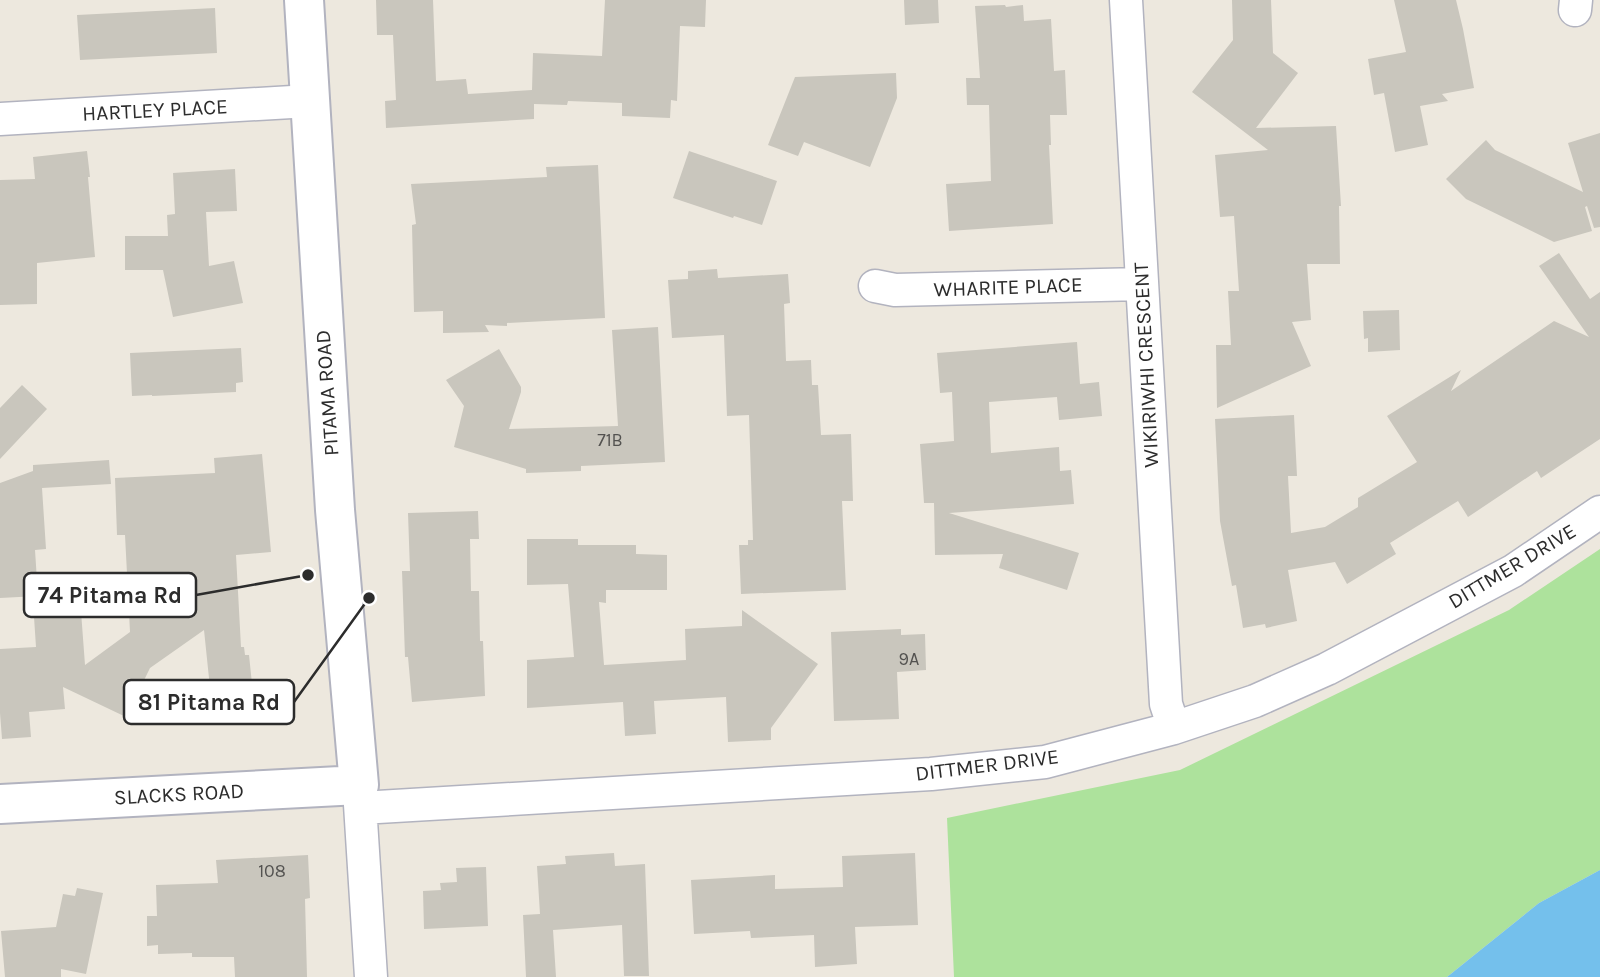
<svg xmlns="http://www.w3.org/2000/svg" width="1600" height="977" font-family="Karla,sans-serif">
  <rect width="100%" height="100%" fill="#ede8de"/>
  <!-- green -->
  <path fill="#ade29c" d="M 1600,549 L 1600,870 L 1539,903 L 1447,977 L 954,977 L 947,818 L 1180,770 L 1509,610 Z"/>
  <!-- water -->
  <path fill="#74c0ec" d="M 1600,870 L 1600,977 L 1447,977 L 1539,903 Z"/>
  <!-- building -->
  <path fill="#c9c6bd" d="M 376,0 L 433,0 L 436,81 L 466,79 L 468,94 L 532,90 L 533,53 L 602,56 L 605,0 L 706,0 L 705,27 L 680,26 L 677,101 L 671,100 L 670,118 L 622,116 L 622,103 L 568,101 L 567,105 L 534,104 L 534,119 L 386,128 L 385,101 L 396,100 L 393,35 L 377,35 Z
    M 904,0 L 938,0 L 939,23 L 905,25 Z
    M 1232,0 L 1271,0 L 1273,53 L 1298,73 L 1256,128 L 1336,126 L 1341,206 L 1339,206 L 1340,264 L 1307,264 L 1311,320 L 1292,322 L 1311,366 L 1217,408 L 1216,345 L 1231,345 L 1228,291 L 1239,291 L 1234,216 L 1220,217 L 1215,155 L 1268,150 L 1192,92 L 1233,40 Z
    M 1394,0 L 1456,0 L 1463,29 L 1474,88 L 1442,94 L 1448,101 L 1420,106 L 1428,145 L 1395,152 L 1384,93 L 1374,95 L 1368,59 L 1406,52 Z
    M 1005,5 L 1006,7 L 1023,5 L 1024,21 L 1051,19 L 1054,71 L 1065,70 L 1067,115 L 1050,115 L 1051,145 L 1049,145 L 1053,224 L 949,231 L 946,184 L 991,181 L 989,105 L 967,105 L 966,78 L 980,78 L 975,6 Z
    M 215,8 L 217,53 L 80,60 L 77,15 Z
    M 896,73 L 897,98 L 870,167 L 804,142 L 798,156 L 768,145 L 795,77 Z
    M 1600,133 L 1600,227 L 1594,228 L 1587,206 L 1585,207 L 1592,231 L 1554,242 L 1466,199 L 1446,179 L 1486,140 L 1495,150 L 1583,192 L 1568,143 Z
    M 87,151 L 90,177 L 88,177 L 95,257 L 37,263 L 37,304 L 0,305 L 0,180 L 35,179 L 33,157 Z
    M 689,151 L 777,181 L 762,225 L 734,216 L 733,218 L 673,198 Z
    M 598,165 L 605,318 L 507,323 L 507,326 L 485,325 L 489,332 L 443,333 L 443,311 L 414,312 L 412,225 L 416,224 L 411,184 L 547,177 L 546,167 Z
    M 235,169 L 237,211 L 206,212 L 209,266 L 234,261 L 243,303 L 173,317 L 163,270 L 125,270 L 125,236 L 168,236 L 167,215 L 175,214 L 173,173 Z
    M 1559,253 L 1590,299 L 1600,292 L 1600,439 L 1541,478 L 1537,471 L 1468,517 L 1458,501 L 1390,543 L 1396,554 L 1347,584 L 1335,562 L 1288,570 L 1297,621 L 1266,628 L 1265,624 L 1243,628 L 1236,585 L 1232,586 L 1220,521 L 1215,419 L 1294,415 L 1297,476 L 1288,476 L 1291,533 L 1325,527 L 1358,507 L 1358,498 L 1417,462 L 1387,416 L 1461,370 L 1451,391 L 1554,321 L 1589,337 L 1539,266 Z
    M 717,269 L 718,278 L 788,274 L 790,303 L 784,304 L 786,361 L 811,360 L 812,385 L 818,385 L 821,435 L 851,434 L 853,501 L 842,501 L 846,590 L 741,594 L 739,545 L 748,545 L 748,540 L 753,540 L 749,415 L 727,416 L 724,335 L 672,338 L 668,280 L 688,279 L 688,271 Z
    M 1399,310 L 1400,350 L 1368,352 L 1368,338 L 1364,339 L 1363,311 Z
    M 658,327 L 665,462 L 581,466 L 581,471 L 526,473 L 526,469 L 454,447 L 464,406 L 446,380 L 499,349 L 521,387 L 521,392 L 509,429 L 618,426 L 612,330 Z
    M 1077,342 L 1080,384 L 1099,382 L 1102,416 L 1059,420 L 1057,397 L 989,402 L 991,453 L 1059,447 L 1060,471 L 1071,470 L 1074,504 L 949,513 L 1079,553 L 1067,590 L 999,568 L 1003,554 L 935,555 L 934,503 L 924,503 L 920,444 L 954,441 L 952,392 L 940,393 L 937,353 Z
    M 241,348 L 243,382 L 236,383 L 236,392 L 152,396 L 152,395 L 132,396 L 130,353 Z
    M 22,385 L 47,409 L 0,459 L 0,408 Z
    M 262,454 L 271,552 L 236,555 L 241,647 L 244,647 L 245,655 L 249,655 L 254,703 L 212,707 L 204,630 L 150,668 L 126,717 L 63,687 L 65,709 L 29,712 L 31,737 L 2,739 L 0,713 L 0,649 L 36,647 L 33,602 L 80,598 L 85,665 L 130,632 L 125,535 L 117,535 L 115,478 L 215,473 L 214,458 Z
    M 109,460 L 111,484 L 42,488 L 46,549 L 35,550 L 38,596 L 0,598 L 0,483 L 33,471 L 33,465 Z
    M 478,511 L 479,539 L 470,539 L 471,591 L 479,591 L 480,641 L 483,641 L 485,696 L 412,702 L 408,657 L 405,657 L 402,571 L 410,571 L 408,513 Z
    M 527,539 L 578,539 L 578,545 L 636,545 L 636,554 L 667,555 L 667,590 L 606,590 L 606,603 L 599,602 L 604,665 L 686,660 L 685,629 L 742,626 L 742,610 L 818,664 L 771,728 L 771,740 L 728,742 L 726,697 L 654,701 L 656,734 L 625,736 L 623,702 L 527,708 L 527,660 L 574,657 L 568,584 L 527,585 Z
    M 901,629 L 901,635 L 925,634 L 926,670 L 897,672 L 899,719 L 834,721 L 831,632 Z
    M 614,853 L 615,866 L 645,864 L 649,976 L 624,976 L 622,925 L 553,930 L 556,977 L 526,977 L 523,915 L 540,914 L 537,866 L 566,864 L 565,856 Z
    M 915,853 L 918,925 L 855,927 L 857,964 L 815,967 L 814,935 L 751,938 L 750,931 L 694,934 L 691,880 L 775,875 L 775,889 L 843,887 L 842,856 Z
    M 308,855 L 310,898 L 305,899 L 307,977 L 235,977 L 234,957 L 192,957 L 192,953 L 158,954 L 158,945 L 147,946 L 147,916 L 157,916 L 156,885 L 218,883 L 216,860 Z
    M 486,867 L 488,926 L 424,929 L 423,891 L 441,890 L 440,883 L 457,882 L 456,868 Z
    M 77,888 L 103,893 L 86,974 L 61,969 L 61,977 L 5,977 L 1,931 L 56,927 L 63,894 L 75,896 Z"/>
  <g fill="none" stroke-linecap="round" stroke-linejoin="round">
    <defs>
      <path id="minor" d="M 1126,0 L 1166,704 L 1174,728
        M 1575,10 L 1576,0
        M 0,119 L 309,101
        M 875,286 L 895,290 L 1142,284
        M 359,789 L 371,977
        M 361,808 L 931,774 L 1045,762 L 1174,728 L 1255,701 L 1327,669 L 1513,571 L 1600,512"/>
      <path id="tertiary" d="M 0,804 L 359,785 L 335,510 L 304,0"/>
    </defs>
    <!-- minor casing -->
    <use href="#minor" stroke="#b2b3bf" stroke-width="35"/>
    <!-- tertiary casing -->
    <use href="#tertiary" stroke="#b2b3bf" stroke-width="42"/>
    <!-- minor -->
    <use href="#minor" stroke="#fff" stroke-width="32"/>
    <!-- tertiary -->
    <use href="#tertiary" stroke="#fff" stroke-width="38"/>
  </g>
  <g text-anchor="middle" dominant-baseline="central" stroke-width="5" stroke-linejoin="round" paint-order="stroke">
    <!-- number labels -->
    <g font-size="18" fill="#535250">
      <text x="610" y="440">71B</text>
      <text x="909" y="659">9A</text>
      <text x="272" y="871">108</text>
    </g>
    <!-- street labels -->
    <g font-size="21" fill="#2c2c2c" stroke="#fff">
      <text transform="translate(155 110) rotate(-3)">HARTLEY PLACE</text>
      <text transform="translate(1008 287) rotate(-2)">WHARITE PLACE</text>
      <text transform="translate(1146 365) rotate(-93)">WIKIRIWHI CRESCENT</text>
      <text transform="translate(327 393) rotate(-94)">PITAMA ROAD</text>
      <text transform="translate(1512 566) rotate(-31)">DITTMER DRIVE</text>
      <text transform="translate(987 765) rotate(-7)">DITTMER DRIVE</text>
      <text transform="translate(179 794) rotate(-3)">SLACKS ROAD</text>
    </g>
  </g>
  <!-- callouts -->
  <path fill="none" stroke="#2c2c2c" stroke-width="2.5" d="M308 575L196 595M369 598L294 702"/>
  <g fill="#2c2c2c" stroke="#fff" stroke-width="2.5">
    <circle cx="308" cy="575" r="7"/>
    <circle cx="369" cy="598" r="7"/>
  </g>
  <g fill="#fff" stroke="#2c2c2c" stroke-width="2.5">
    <rect x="24" y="573" width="172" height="44" rx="7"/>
    <rect x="124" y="680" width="170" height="44" rx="7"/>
  </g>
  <g font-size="23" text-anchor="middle" font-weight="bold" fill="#2c2c2c">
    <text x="110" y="603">74 Pitama Rd</text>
    <text x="209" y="710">81 Pitama Rd</text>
  </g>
</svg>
